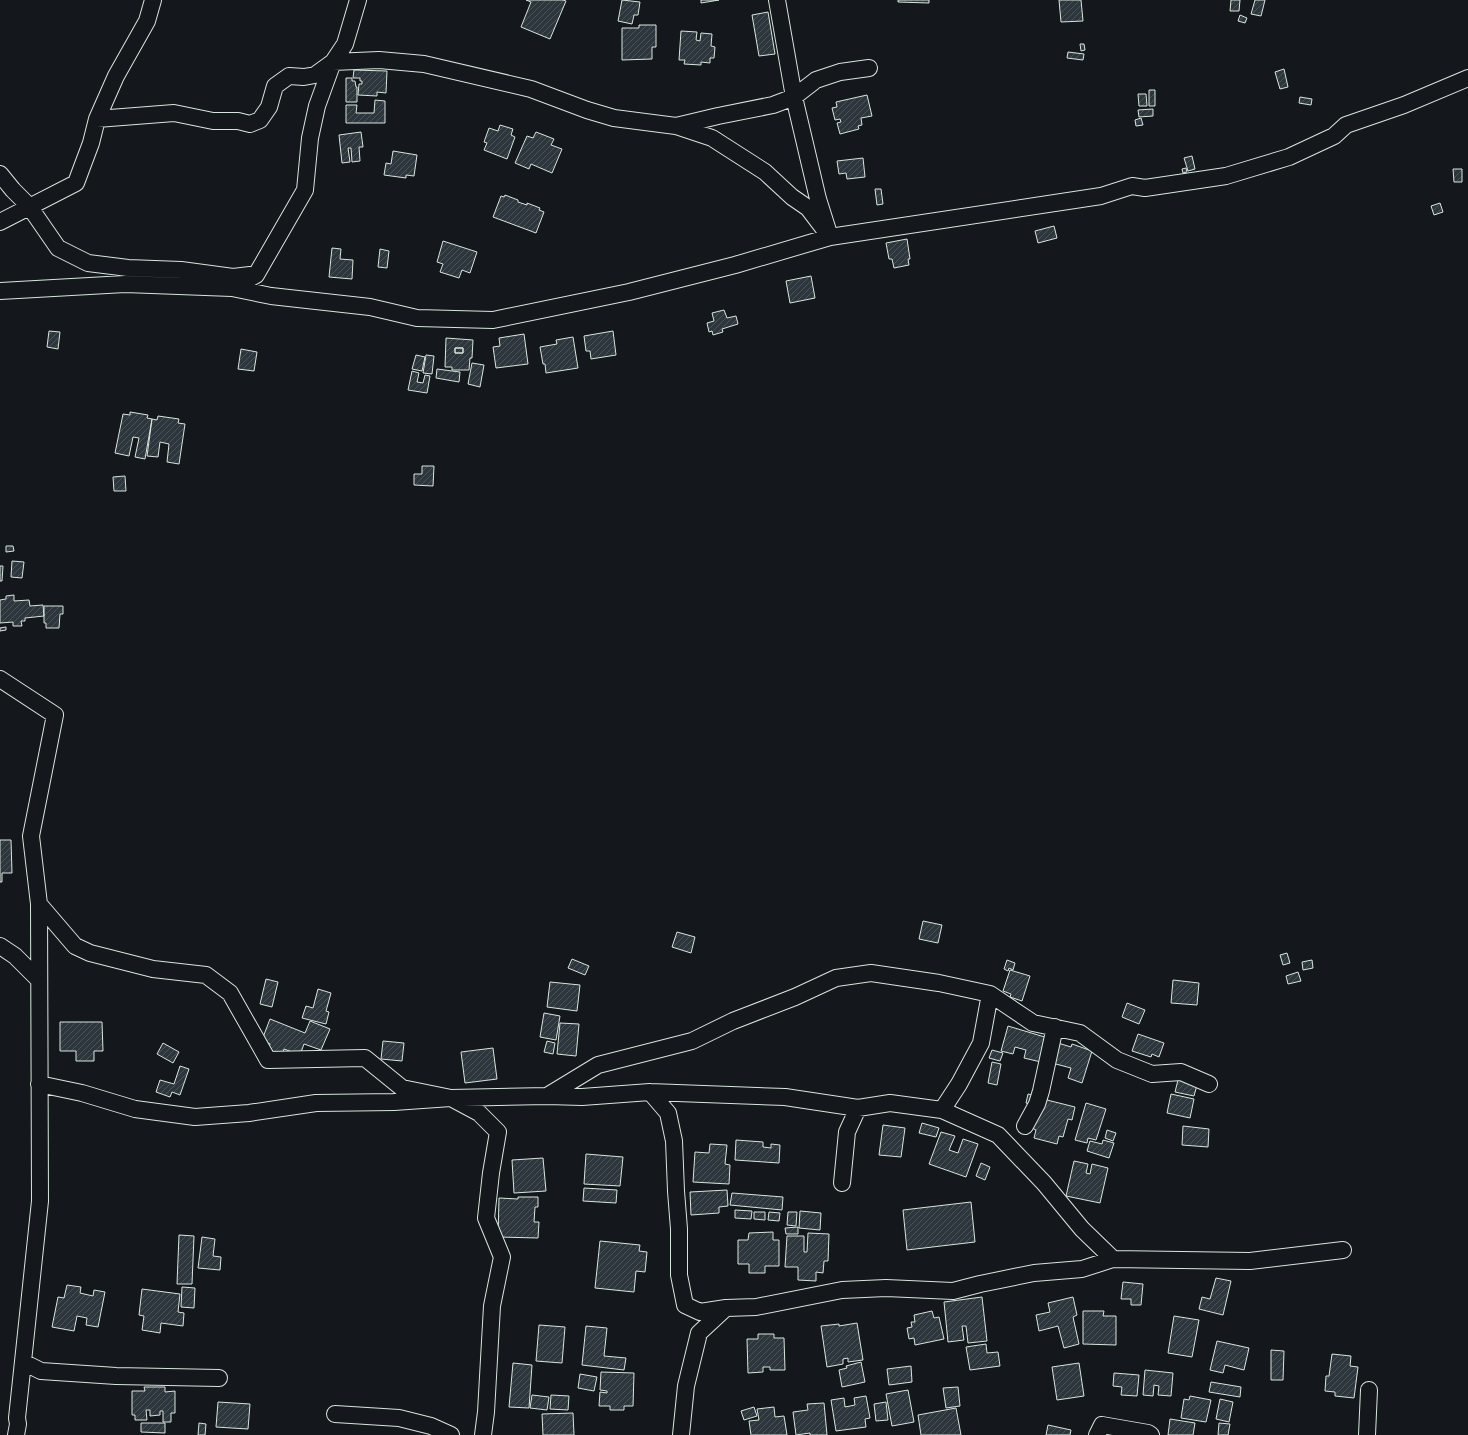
<svg xmlns="http://www.w3.org/2000/svg" width="1468" height="1435" font-family="'Fira Sans Condensed',sans-serif">
  <defs>
    <pattern id="building-hatch" width="6" height="6" patternUnits="userSpaceOnUse"><rect width="6" height="6" fill="#2c363c"/><path d="M-1 1l2-2M0 6l6-6M5 7l2-2" fill="none" stroke="#4a5358"/></pattern>
  </defs>
  <rect width="100%" height="100%" fill="#14181c"/>
  <!-- building -->
  <path fill="url(#building-hatch)" stroke="#d8e6dc" fill-rule="evenodd" d="M 526,0 L 563,0 L 566,1 L 550,39 L 521,27 L 531,2 Z
    M 622,0 L 640,2 L 638,15 L 634,15 L 632,24 L 618,21 Z
    M 701,0 L 719,0 L 701,3 Z
    M 898,0 L 929,0 L 929,3 L 898,2 Z
    M 1059,0 L 1081,0 L 1083,21 L 1061,22 Z
    M 1231,0 L 1240,0 L 1239,11 L 1230,11 Z
    M 1255,0 L 1265,0 L 1261,16 L 1251,14 Z
    M 768,12 L 775,54 L 759,56 L 752,15 Z
    M 1240,15 L 1247,18 L 1245,23 L 1238,21 Z
    M 639,25 L 656,25 L 656,47 L 652,47 L 652,59 L 622,60 L 622,28 L 639,28 Z
    M 681,31 L 697,32 L 696,40 L 700,41 L 701,33 L 712,34 L 711,46 L 715,47 L 714,58 L 710,58 L 710,63 L 701,62 L 701,65 L 684,64 L 685,60 L 679,60 Z
    M 1080,44 L 1084,44 L 1085,50 L 1081,51 Z
    M 1068,52 L 1084,54 L 1083,60 L 1067,58 Z
    M 1284,69 L 1288,87 L 1280,89 L 1275,72 Z
    M 354,70 L 387,71 L 386,93 L 377,92 L 377,96 L 358,95 L 359,84 L 362,84 L 362,81 L 360,81 L 360,78 L 353,78 Z
    M 346,78 L 352,78 L 352,81 L 355,81 L 356,87 L 357,87 L 357,102 L 346,102 Z
    M 1149,90 L 1155,90 L 1155,106 L 1149,106 Z
    M 1138,94 L 1146,94 L 1147,106 L 1139,106 Z
    M 867,95 L 872,116 L 861,118 L 862,125 L 858,126 L 859,129 L 840,134 L 837,123 L 841,122 L 840,119 L 835,120 L 832,108 L 837,107 L 836,102 Z
    M 1300,97 L 1312,99 L 1311,105 L 1299,103 Z
    M 375,100 L 385,101 L 385,123 L 346,123 L 346,105 L 357,105 L 356,113 L 374,113 Z
    M 1153,109 L 1153,116 L 1139,117 L 1138,110 Z
    M 1141,118 L 1143,125 L 1136,126 L 1135,120 Z
    M 500,125 L 513,129 L 511,135 L 515,137 L 507,159 L 484,150 L 487,143 L 484,142 L 489,128 L 498,131 Z
    M 361,132 L 363,147 L 359,147 L 360,161 L 352,162 L 351,148 L 348,148 L 350,162 L 342,163 L 339,135 Z
    M 536,132 L 554,139 L 551,145 L 562,149 L 552,173 L 531,164 L 529,169 L 515,163 L 527,136 L 533,138 Z
    M 393,151 L 417,155 L 414,176 L 406,175 L 406,178 L 384,175 L 386,163 L 391,164 Z
    M 1192,156 L 1195,169 L 1188,171 L 1184,158 Z
    M 863,158 L 865,177 L 847,179 L 846,173 L 839,174 L 837,161 Z
    M 1186,168 L 1187,172 L 1183,173 L 1182,169 Z
    M 1453,169 L 1462,169 L 1462,182 L 1454,182 Z
    M 875,189 L 881,189 L 883,204 L 877,205 Z
    M 505,195 L 518,200 L 518,202 L 527,205 L 527,203 L 540,208 L 539,210 L 544,212 L 536,233 L 493,217 L 501,196 L 504,197 Z
    M 1440,203 L 1443,212 L 1434,215 L 1431,206 Z
    M 1054,226 L 1057,238 L 1038,243 L 1035,231 Z
    M 907,239 L 910,259 L 908,259 L 909,265 L 894,268 L 892,259 L 889,259 L 886,243 Z
    M 443,241 L 477,252 L 470,273 L 462,270 L 459,278 L 440,272 L 443,264 L 437,262 Z
    M 332,248 L 341,249 L 340,259 L 353,260 L 352,279 L 329,277 Z
    M 380,249 L 389,251 L 387,268 L 378,267 Z
    M 811,276 L 815,298 L 790,303 L 786,281 Z
    M 724,310 L 727,318 L 736,316 L 738,324 L 722,329 L 723,332 L 713,335 L 712,331 L 709,332 L 707,323 L 714,321 L 712,313 Z
    M 49,331 L 60,332 L 58,349 L 47,347 Z
    M 613,331 L 616,355 L 591,359 L 590,351 L 586,351 L 584,336 Z
    M 524,334 L 528,364 L 496,368 L 493,347 L 500,346 L 499,338 Z
    M 573,337 L 578,368 L 546,373 L 545,364 L 543,364 L 540,347 L 557,344 L 556,340 Z
    M 446,338 L 473,340 L 472,358 L 470,358 L 469,370 L 452,370 L 452,367 L 445,367 ZM 455,348 L 463,348 L 463,353 L 455,353 Z
    M 455,348 L 463,348 L 463,353 L 455,353 Z
    M 241,349 L 257,352 L 254,371 L 238,369 Z
    M 416,355 L 425,357 L 422,371 L 412,369 Z
    M 426,355 L 434,356 L 432,374 L 423,373 Z
    M 472,363 L 484,365 L 480,387 L 468,384 Z
    M 437,369 L 460,372 L 459,382 L 436,378 Z
    M 412,371 L 419,373 L 417,382 L 423,383 L 425,375 L 430,376 L 427,393 L 408,390 Z
    M 130,412 L 148,415 L 147,418 L 152,419 L 145,459 L 135,457 L 139,438 L 133,437 L 129,456 L 115,453 L 123,414 L 130,415 Z
    M 158,416 L 179,419 L 178,423 L 185,424 L 179,464 L 167,462 L 169,444 L 160,442 L 158,457 L 147,456 L 152,419 L 157,420 Z
    M 422,466 L 434,466 L 433,486 L 414,485 L 414,474 L 422,474 Z
    M 125,476 L 126,491 L 114,491 L 113,477 Z
    M 6,546 L 13,546 L 14,551 L 6,552 Z
    M 12,561 L 24,562 L 22,578 L 11,577 Z
    M 0,566 L 3,566 L 2,581 L 0,581 Z
    M 14,595 L 14,601 L 29,600 L 30,606 L 43,605 L 44,616 L 25,618 L 25,621 L 21,621 L 22,626 L 13,626 L 13,622 L 0,623 L 0,600 L 6,599 L 6,596 Z
    M 44,606 L 63,606 L 63,614 L 60,614 L 59,628 L 46,628 L 46,623 L 44,623 Z
    M 6,627 L 6,630 L 0,631 L 0,628 Z
    M 0,840 L 11,840 L 12,873 L 2,873 L 2,882 L 0,882 Z
    M 923,921 L 942,925 L 938,943 L 919,939 Z
    M 677,932 L 695,937 L 691,953 L 672,947 Z
    M 1287,953 L 1290,963 L 1283,965 L 1280,955 Z
    M 572,959 L 589,966 L 585,975 L 568,968 Z
    M 1007,960 L 1015,963 L 1013,970 L 1009,968 L 1008,971 L 1004,969 Z
    M 1312,960 L 1313,968 L 1303,970 L 1302,962 Z
    M 1010,970 L 1030,976 L 1022,1001 L 1010,997 L 1011,994 L 1003,991 Z
    M 1298,972 L 1301,981 L 1288,984 L 1286,976 Z
    M 266,979 L 278,982 L 272,1007 L 260,1004 Z
    M 1173,980 L 1199,983 L 1197,1005 L 1171,1003 Z
    M 550,982 L 580,985 L 577,1011 L 547,1007 Z
    M 318,989 L 331,993 L 326,1011 L 329,1012 L 326,1024 L 302,1018 L 306,1006 L 313,1008 Z
    M 1127,1003 L 1145,1010 L 1139,1024 L 1122,1017 Z
    M 544,1013 L 560,1016 L 556,1040 L 540,1037 Z
    M 270,1019 L 305,1033 L 310,1021 L 330,1029 L 321,1050 L 304,1044 L 300,1055 L 284,1049 L 282,1055 L 268,1050 L 270,1044 L 262,1040 Z
    M 60,1022 L 102,1022 L 103,1051 L 94,1051 L 94,1061 L 76,1061 L 76,1051 L 60,1051 Z
    M 560,1023 L 579,1024 L 576,1056 L 557,1054 Z
    M 1008,1026 L 1048,1038 L 1041,1062 L 1024,1058 L 1026,1050 L 1015,1047 L 1013,1054 L 1001,1051 Z
    M 1138,1034 L 1164,1043 L 1159,1057 L 1152,1054 L 1151,1057 L 1132,1051 Z
    M 383,1041 L 404,1043 L 402,1061 L 381,1059 Z
    M 547,1041 L 555,1043 L 553,1054 L 544,1052 Z
    M 163,1043 L 179,1052 L 173,1063 L 157,1054 Z
    M 1058,1043 L 1071,1047 L 1072,1044 L 1092,1051 L 1082,1083 L 1068,1078 L 1071,1068 L 1052,1063 Z
    M 493,1048 L 497,1079 L 465,1083 L 461,1052 Z
    M 992,1050 L 1003,1053 L 1000,1061 L 989,1058 Z
    M 992,1062 L 1001,1064 L 997,1085 L 988,1083 Z
    M 180,1066 L 189,1069 L 180,1095 L 172,1092 L 170,1097 L 156,1092 L 160,1080 L 174,1084 Z
    M 1178,1080 L 1197,1085 L 1194,1096 L 1175,1092 Z
    M 1028,1094 L 1036,1096 L 1033,1106 L 1026,1103 Z
    M 1171,1094 L 1194,1099 L 1190,1118 L 1167,1113 Z
    M 1043,1099 L 1075,1107 L 1072,1120 L 1068,1119 L 1063,1137 L 1059,1136 L 1057,1144 L 1034,1138 L 1036,1130 L 1032,1128 Z
    M 1086,1103 L 1106,1109 L 1096,1140 L 1088,1138 L 1087,1143 L 1075,1140 Z
    M 922,1123 L 939,1128 L 936,1137 L 919,1133 Z
    M 883,1125 L 905,1128 L 901,1157 L 879,1155 Z
    M 1183,1126 L 1209,1129 L 1208,1147 L 1182,1145 Z
    M 1107,1130 L 1116,1133 L 1113,1141 L 1105,1138 Z
    M 941,1132 L 955,1136 L 949,1150 L 958,1153 L 963,1139 L 978,1144 L 966,1177 L 929,1164 Z
    M 736,1140 L 763,1142 L 763,1147 L 771,1148 L 771,1144 L 780,1145 L 779,1163 L 735,1160 Z
    M 1103,1140 L 1114,1143 L 1109,1158 L 1087,1151 L 1090,1141 L 1102,1144 Z
    M 710,1144 L 727,1145 L 725,1164 L 730,1165 L 729,1184 L 693,1182 L 695,1152 L 709,1153 Z
    M 586,1154 L 623,1157 L 620,1186 L 584,1184 Z
    M 543,1158 L 546,1191 L 514,1193 L 512,1160 Z
    M 1074,1161 L 1088,1164 L 1086,1173 L 1090,1174 L 1092,1164 L 1108,1168 L 1100,1203 L 1066,1196 Z
    M 981,1163 L 990,1167 L 985,1180 L 976,1176 Z
    M 584,1188 L 617,1190 L 616,1203 L 583,1201 Z
    M 727,1190 L 728,1206 L 719,1207 L 719,1213 L 691,1215 L 690,1192 Z
    M 732,1193 L 783,1197 L 782,1210 L 730,1205 Z
    M 518,1197 L 538,1197 L 538,1207 L 535,1207 L 534,1222 L 539,1222 L 538,1238 L 498,1237 L 499,1198 L 518,1199 Z
    M 971,1202 L 975,1242 L 907,1250 L 903,1210 Z
    M 735,1210 L 752,1211 L 751,1219 L 735,1218 Z
    M 800,1211 L 821,1213 L 820,1230 L 799,1228 Z
    M 754,1212 L 765,1212 L 765,1220 L 754,1219 Z
    M 769,1212 L 780,1213 L 779,1221 L 768,1220 Z
    M 788,1212 L 797,1212 L 796,1226 L 787,1225 Z
    M 798,1227 L 798,1234 L 786,1234 L 785,1228 Z
    M 773,1232 L 773,1240 L 779,1240 L 779,1266 L 765,1266 L 765,1273 L 749,1273 L 749,1264 L 738,1264 L 738,1240 L 748,1240 L 749,1233 Z
    M 808,1233 L 829,1234 L 828,1261 L 824,1261 L 823,1273 L 816,1272 L 816,1281 L 798,1280 L 798,1267 L 785,1267 L 787,1236 L 804,1236 L 804,1252 L 807,1252 Z
    M 179,1235 L 194,1236 L 192,1284 L 177,1284 Z
    M 202,1237 L 215,1239 L 213,1256 L 221,1257 L 220,1270 L 198,1268 Z
    M 600,1241 L 640,1245 L 639,1251 L 647,1252 L 645,1272 L 636,1271 L 634,1292 L 595,1288 Z
    M 1216,1278 L 1231,1281 L 1223,1315 L 1199,1309 L 1202,1297 L 1210,1299 Z
    M 1123,1282 L 1143,1284 L 1141,1305 L 1131,1305 L 1131,1299 L 1121,1299 Z
    M 67,1285 L 81,1287 L 80,1293 L 93,1296 L 94,1290 L 105,1292 L 98,1327 L 86,1325 L 87,1318 L 77,1316 L 74,1331 L 52,1327 L 58,1297 L 64,1298 Z
    M 182,1287 L 195,1288 L 194,1308 L 181,1307 Z
    M 142,1289 L 180,1294 L 178,1312 L 184,1313 L 183,1326 L 161,1323 L 160,1333 L 142,1330 L 144,1316 L 139,1315 Z
    M 982,1297 L 987,1341 L 968,1343 L 966,1326 L 962,1326 L 964,1340 L 948,1342 L 944,1302 Z
    M 1073,1297 L 1077,1315 L 1073,1317 L 1079,1344 L 1064,1348 L 1058,1326 L 1039,1331 L 1036,1315 L 1050,1312 L 1048,1303 Z
    M 932,1311 L 934,1318 L 939,1317 L 944,1339 L 915,1345 L 914,1338 L 909,1339 L 907,1328 L 912,1327 L 911,1322 L 915,1322 L 914,1315 Z
    M 1083,1311 L 1104,1311 L 1103,1316 L 1116,1316 L 1116,1345 L 1083,1344 Z
    M 1174,1316 L 1199,1320 L 1192,1357 L 1168,1353 Z
    M 857,1323 L 863,1360 L 848,1362 L 848,1358 L 843,1359 L 843,1364 L 827,1367 L 821,1326 L 839,1324 L 839,1326 Z
    M 539,1325 L 565,1327 L 562,1363 L 536,1361 Z
    M 586,1326 L 607,1328 L 604,1356 L 626,1358 L 624,1370 L 582,1365 Z
    M 758,1334 L 774,1334 L 774,1338 L 784,1338 L 785,1370 L 770,1370 L 770,1367 L 763,1367 L 763,1372 L 748,1373 L 747,1339 L 758,1339 Z
    M 1217,1341 L 1249,1348 L 1244,1370 L 1225,1365 L 1223,1373 L 1210,1370 Z
    M 986,1344 L 987,1353 L 998,1352 L 1000,1366 L 970,1370 L 966,1347 Z
    M 1271,1350 L 1284,1351 L 1283,1380 L 1271,1380 Z
    M 1332,1354 L 1351,1356 L 1350,1366 L 1358,1367 L 1354,1398 L 1335,1396 L 1335,1392 L 1325,1391 L 1326,1376 L 1329,1376 Z
    M 861,1362 L 865,1382 L 842,1387 L 839,1370 L 847,1368 L 846,1366 Z
    M 513,1363 L 532,1365 L 529,1408 L 509,1407 Z
    M 1079,1363 L 1084,1396 L 1057,1400 L 1052,1367 Z
    M 911,1366 L 912,1382 L 889,1385 L 887,1369 Z
    M 1145,1370 L 1173,1373 L 1171,1396 L 1158,1395 L 1159,1386 L 1154,1385 L 1153,1396 L 1143,1395 Z
    M 601,1372 L 634,1373 L 633,1406 L 624,1406 L 624,1410 L 610,1410 L 610,1406 L 599,1406 L 600,1392 L 607,1393 L 607,1391 L 600,1390 Z
    M 1114,1373 L 1139,1375 L 1137,1396 L 1121,1395 L 1122,1387 L 1113,1386 Z
    M 580,1374 L 597,1377 L 594,1391 L 578,1388 Z
    M 1211,1382 L 1241,1387 L 1240,1397 L 1209,1392 Z
    M 144,1387 L 165,1387 L 165,1392 L 175,1391 L 175,1413 L 171,1413 L 171,1422 L 163,1422 L 163,1411 L 160,1411 L 160,1415 L 150,1416 L 150,1410 L 146,1410 L 147,1420 L 135,1420 L 135,1415 L 132,1415 L 132,1391 L 145,1391 Z
    M 958,1387 L 960,1406 L 946,1408 L 943,1388 Z
    M 908,1390 L 914,1422 L 892,1426 L 886,1394 Z
    M 532,1395 L 549,1397 L 547,1410 L 530,1408 Z
    M 551,1395 L 569,1396 L 568,1410 L 550,1409 Z
    M 866,1396 L 870,1418 L 865,1419 L 866,1427 L 836,1431 L 831,1400 L 844,1398 L 845,1407 L 855,1405 L 854,1398 Z
    M 1190,1396 L 1211,1400 L 1206,1422 L 1181,1418 L 1184,1399 L 1189,1400 Z
    M 1220,1399 L 1233,1402 L 1229,1422 L 1216,1419 Z
    M 218,1402 L 250,1404 L 248,1429 L 216,1427 Z
    M 886,1402 L 888,1420 L 876,1421 L 874,1404 Z
    M 824,1403 L 827,1435 L 810,1435 L 810,1433 L 796,1435 L 793,1412 L 808,1410 L 807,1404 Z
    M 754,1407 L 757,1416 L 744,1420 L 741,1411 Z
    M 774,1407 L 775,1417 L 784,1416 L 787,1435 L 751,1435 L 749,1421 L 759,1420 L 757,1409 Z
    M 956,1408 L 961,1435 L 921,1435 L 918,1415 Z
    M 573,1413 L 574,1435 L 543,1435 L 542,1414 Z
    M 1170,1419 L 1195,1423 L 1193,1435 L 1168,1435 Z
    M 141,1423 L 165,1423 L 165,1433 L 141,1432 Z
    M 199,1423 L 206,1424 L 205,1435 L 198,1435 Z
    M 1219,1423 L 1230,1424 L 1228,1435 L 1218,1435 Z
    M 1048,1425 L 1071,1430 L 1070,1435 L 1046,1435 Z"/>
  <g fill="none" stroke-linecap="round" stroke-linejoin="round">
    <defs>
      <path id="minor" d="M 97,119 L 174,113 L 213,121 L 238,121 L 250,124 L 260,120 L 269,107 L 275,86 L 289,76 L 304,77 L 315,75 L 333,62 L 345,44 L 358,0
        M 676,126 L 718,116 L 773,105 L 794,97 L 816,80 L 840,72 L 869,68
        M 0,174 L 13,190 L 29,206 L 58,248 L 88,263 L 128,268 L 181,270 L 233,277 L 250,275
        M 0,222 L 76,183 L 91,143 L 97,119 L 116,76 L 147,21 L 153,0
        M 232,288 L 256,275 L 305,190 L 310,138 L 317,106 L 333,62 L 379,60 L 424,64 L 531,89 L 587,110 L 614,118 L 676,126 L 712,138 L 765,172 L 792,197 L 808,208 L 830,237 L 818,199 L 794,97 L 777,0
        M 0,291 L 125,284 L 232,288 L 271,296 L 370,307 L 417,318 L 493,320 L 629,292 L 735,265 L 830,237 L 1101,196 L 1132,186 L 1145,188 L 1226,176 L 1289,157 L 1334,136 L 1346,125 L 1404,105 L 1468,78
        M 0,679 L 55,715 L 31,836 L 39,904 L 75,946 L 90,953 L 153,969 L 206,975 L 230,993 L 268,1060 L 365,1058 L 402,1088 L 451,1098 L 547,1096 L 598,1065 L 692,1041 L 733,1021 L 795,997 L 836,978 L 871,973 L 939,983 L 990,994 L 1033,1023 L 1080,1033 L 1117,1060 L 1152,1074 L 1181,1072 L 1209,1084
        M 0,946 L 15,956 L 39,980
        M 39,1084 L 82,1093 L 135,1109 L 195,1117 L 249,1113 L 316,1103 L 394,1102 L 451,1098 L 479,1113 L 498,1132 L 491,1173 L 486,1218 L 502,1257 L 492,1306 L 486,1412 L 483,1435
        M 650,1092 L 668,1113 L 674,1141 L 676,1191 L 679,1229 L 679,1275 L 685,1305 L 700,1312 L 726,1308
        M 547,1096 L 582,1097 L 650,1092 L 785,1097 L 858,1108 L 890,1103 L 942,1110 L 998,1135 L 1044,1183 L 1082,1229 L 1113,1259 L 1250,1261 L 1343,1250
        M 942,1110 L 959,1084 L 981,1043 L 990,994
        M 1025,1126 L 1037,1104 L 1041,1091 L 1055,1027
        M 842,1183 L 847,1132 L 858,1108
        M 23,1362 L 41,1371 L 116,1376 L 219,1378
        M 335,1414 L 399,1418 L 431,1426 L 451,1435
        M 16,1435 L 18,1424 L 17,1418 L 40,1201 L 39,904
        M 681,1435 L 686,1386 L 699,1333 L 726,1308 L 756,1307 L 842,1290 L 886,1288 L 953,1291 L 980,1284 L 1034,1273 L 1082,1269 L 1113,1259
        M 1097,1435 L 1102,1425 L 1148,1433 L 1151,1435
        M 1367,1435 L 1369,1390"/>
    </defs>
    <!-- minor casing -->
    <use href="#minor" stroke="#d8e6dc" stroke-width="18"/>
    <!-- minor -->
    <use href="#minor" stroke="#14181c" stroke-width="16"/>
  </g>
</svg>
